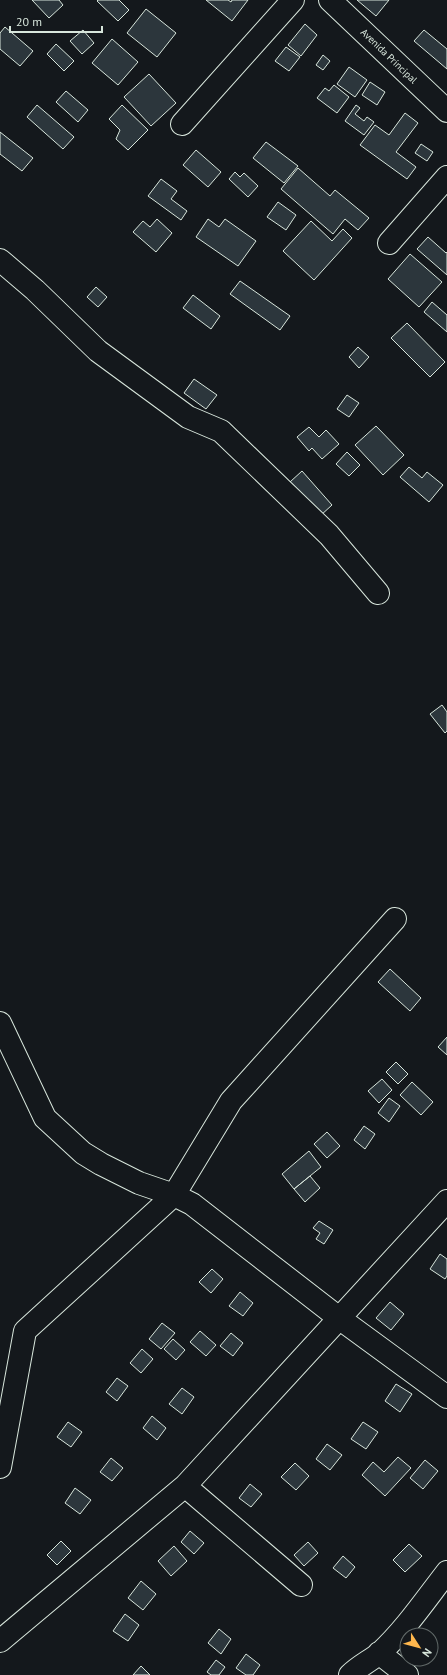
<svg xmlns="http://www.w3.org/2000/svg" width="447" height="1675" font-family="'PT Sans',sans-serif">
  <rect width="100%" height="100%" fill="#14181c"/>
  <!-- building -->
  <path fill="#2c363c" stroke="#d8e6dc" d="M 32,0 L 59,0 L 63,5 L 49,18 Z
    M 98,0 L 119,0 L 129,10 L 118,21 L 97,1 Z
    M 206,0 L 228,0 L 231,2 L 232,0 L 248,0 L 232,21 Z
    M 357,0 L 389,0 L 376,16 Z
    M 146,9 L 176,33 L 157,57 L 127,33 Z
    M 305,24 L 317,35 L 301,56 L 288,45 Z
    M 5,27 L 33,51 L 20,66 L 0,49 L 0,33 Z
    M 83,30 L 94,43 L 82,54 L 70,41 Z
    M 424,30 L 447,49 L 447,69 L 414,41 Z
    M 112,39 L 138,62 L 118,85 L 92,63 Z
    M 56,44 L 74,61 L 64,71 L 47,54 Z
    M 286,47 L 300,57 L 289,71 L 275,61 Z
    M 323,55 L 330,61 L 323,70 L 316,65 Z
    M 349,67 L 367,80 L 355,97 L 337,84 Z
    M 149,74 L 176,103 L 151,126 L 124,97 Z
    M 370,82 L 385,92 L 377,105 L 362,95 Z
    M 334,85 L 349,97 L 337,113 L 317,98 L 325,88 L 329,91 Z
    M 66,91 L 88,110 L 78,122 L 56,102 Z
    M 37,105 L 74,137 L 63,149 L 27,117 Z
    M 122,105 L 148,130 L 128,150 L 116,139 L 120,130 L 109,119 Z
    M 356,105 L 360,108 L 355,114 L 364,121 L 367,117 L 374,122 L 364,135 L 345,121 Z
    M 405,113 L 418,123 L 396,152 L 416,167 L 407,179 L 360,145 L 375,125 L 389,135 Z
    M 0,132 L 33,158 L 22,171 L 0,154 Z
    M 266,142 L 298,166 L 284,183 L 253,158 Z
    M 421,144 L 433,152 L 427,161 L 415,153 Z
    M 196,150 L 221,172 L 208,187 L 183,165 Z
    M 298,168 L 330,196 L 335,190 L 369,218 L 358,230 L 345,219 L 333,234 L 281,189 Z
    M 235,172 L 240,177 L 244,173 L 258,186 L 248,197 L 229,179 Z
    M 161,179 L 177,191 L 171,199 L 187,211 L 181,220 L 148,196 Z
    M 278,202 L 296,215 L 286,230 L 267,217 Z
    M 157,219 L 172,233 L 156,252 L 133,232 L 143,221 L 150,227 Z
    M 208,219 L 219,227 L 225,219 L 256,241 L 238,266 L 196,237 Z
    M 311,221 L 332,241 L 343,229 L 352,238 L 314,280 L 283,251 Z
    M 428,237 L 446,253 L 447,252 L 447,275 L 417,249 Z
    M 410,254 L 442,282 L 419,307 L 388,279 Z
    M 240,281 L 290,316 L 280,330 L 230,294 Z
    M 96,287 L 107,297 L 98,307 L 87,297 Z
    M 193,295 L 220,316 L 211,329 L 183,308 Z
    M 432,302 L 447,315 L 447,332 L 424,312 Z
    M 407,323 L 445,362 L 430,377 L 391,338 Z
    M 358,347 L 369,357 L 359,368 L 349,357 Z
    M 194,379 L 217,395 L 206,409 L 184,393 Z
    M 347,395 L 359,403 L 349,417 L 337,409 Z
    M 376,426 L 404,455 L 383,475 L 355,445 Z
    M 309,427 L 319,437 L 326,430 L 339,444 L 322,459 L 312,448 L 309,451 L 297,437 Z
    M 347,452 L 360,465 L 349,476 L 336,464 Z
    M 409,467 L 422,478 L 427,472 L 443,485 L 429,502 L 400,477 Z
    M 302,471 L 332,505 L 320,516 L 290,482 Z
    M 442,705 L 447,712 L 447,731 L 445,733 L 430,714 Z
    M 390,969 L 421,998 L 410,1011 L 378,982 Z
    M 447,1037 L 447,1055 L 438,1047 Z
    M 396,1062 L 408,1074 L 398,1084 L 386,1072 Z
    M 382,1079 L 392,1090 L 379,1103 L 368,1091 Z
    M 412,1082 L 433,1102 L 421,1115 L 400,1095 Z
    M 389,1098 L 400,1106 L 389,1122 L 378,1113 Z
    M 364,1126 L 375,1134 L 365,1149 L 354,1140 Z
    M 327,1132 L 340,1146 L 327,1158 L 314,1144 Z
    M 309,1151 L 321,1167 L 294,1189 L 282,1174 Z
    M 310,1176 L 320,1188 L 305,1202 L 294,1189 Z
    M 319,1221 L 333,1230 L 324,1244 L 316,1239 L 320,1233 L 313,1228 Z
    M 440,1254 L 447,1259 L 447,1276 L 445,1279 L 430,1269 Z
    M 212,1269 L 223,1279 L 211,1293 L 199,1282 Z
    M 240,1292 L 253,1303 L 243,1316 L 229,1306 Z
    M 390,1302 L 404,1314 L 391,1330 L 376,1318 Z
    M 162,1323 L 175,1333 L 161,1349 L 149,1339 Z
    M 200,1331 L 216,1345 L 206,1356 L 190,1342 Z
    M 231,1333 L 243,1343 L 233,1356 L 220,1346 Z
    M 173,1339 L 185,1350 L 176,1360 L 164,1349 Z
    M 142,1349 L 153,1359 L 141,1373 L 130,1363 Z
    M 117,1378 L 128,1386 L 117,1401 L 106,1392 Z
    M 396,1384 L 412,1394 L 400,1412 L 385,1401 Z
    M 182,1388 L 194,1397 L 182,1414 L 169,1404 Z
    M 152,1416 L 166,1428 L 157,1440 L 143,1428 Z
    M 68,1422 L 82,1432 L 71,1447 L 57,1437 Z
    M 363,1422 L 378,1432 L 366,1449 L 351,1439 Z
    M 327,1444 L 342,1455 L 330,1470 L 316,1459 Z
    M 398,1457 L 411,1468 L 385,1496 L 362,1475 L 373,1462 L 384,1472 Z
    M 111,1458 L 123,1468 L 112,1481 L 100,1472 Z
    M 425,1460 L 438,1471 L 423,1489 L 410,1478 Z
    M 295,1463 L 309,1476 L 296,1490 L 281,1477 Z
    M 250,1484 L 262,1494 L 251,1507 L 239,1498 Z
    M 75,1488 L 91,1500 L 80,1514 L 65,1503 Z
    M 190,1531 L 204,1543 L 194,1554 L 181,1542 Z
    M 61,1541 L 71,1551 L 57,1565 L 47,1555 Z
    M 308,1542 L 318,1553 L 304,1566 L 294,1555 Z
    M 409,1544 L 422,1556 L 405,1572 L 393,1560 Z
    M 174,1546 L 187,1561 L 171,1576 L 158,1561 Z
    M 343,1556 L 355,1567 L 346,1578 L 333,1568 Z
    M 141,1581 L 156,1594 L 143,1610 L 128,1598 Z
    M 125,1614 L 139,1625 L 128,1641 L 113,1631 Z
    M 219,1629 L 231,1639 L 221,1654 L 208,1643 Z
    M 246,1654 L 260,1665 L 253,1675 L 246,1675 L 236,1668 Z
    M 216,1660 L 225,1667 L 219,1675 L 211,1675 L 207,1672 Z
    M 141,1666 L 150,1675 L 133,1675 Z"/>
  <g fill="none" stroke-linecap="round" stroke-linejoin="round">
    <defs>
      <path id="minor" d="M 182,124 L 293,0
        M 389,243 L 447,177
        M 0,260 L 35,290 L 98,351 L 188,417 L 221,431 L 329,535 L 378,593
        M 0,1023 L 45,1118 L 83,1153 L 101,1164 L 139,1183 L 174,1195 L 192,1204 L 339,1318 L 447,1397
        M 0,1467 L 25,1331 L 174,1195 L 231,1101 L 395,919
        M 185,1486 L 301,1585
        M 0,1641 L 185,1486 L 447,1201
        M 379,1653 L 407,1675
        M 350,1675 C 359,1666 370,1661 380,1653 C 405,1630 426,1599 447,1572"/>
      <path id="tertiary" d="M 330,0 L 447,111"/>
    </defs>
    <!-- minor casing -->
    <use href="#minor" stroke="#d8e6dc" stroke-width="24"/>
    <!-- tertiary casing -->
    <use href="#tertiary" stroke="#d8e6dc" stroke-width="24"/>
    <!-- minor -->
    <use href="#minor" stroke="#14181c" stroke-width="22"/>
    <!-- tertiary -->
    <use href="#tertiary" stroke="#14181c" stroke-width="22"/>
  </g>
  <g text-anchor="middle" dominant-baseline="central" stroke-width="3" stroke-linejoin="round" paint-order="stroke">
    <!-- street labels -->
    <g font-size="10" fill="#d8e6dc" stroke="#14181c">
      <text transform="translate(389 56) rotate(44)">Avenida Principal</text>
    </g>
  </g>
  <!-- north arrow -->
  <g transform="translate(419 1647) rotate(126)"><circle r="19" fill="#14181c" stroke="#626a69"/>
  <path d="M0-3L7 15L0 10L-7 15Z" fill="#ffb74d"/>
  <text y="-6" font-size="11" font-weight="bold" text-anchor="middle" fill="#d8e6dc">N</text>
  </g>
  <!-- scale -->
  <path d="M10 26v6h92v-6" fill="none" stroke="#d8e6dc" stroke-width="2"/>
  <text x="16" y="26" font-size="12" fill="#d8e6dc" stroke="#14181c" stroke-width="3" paint-order="stroke">20 m</text>
</svg>
